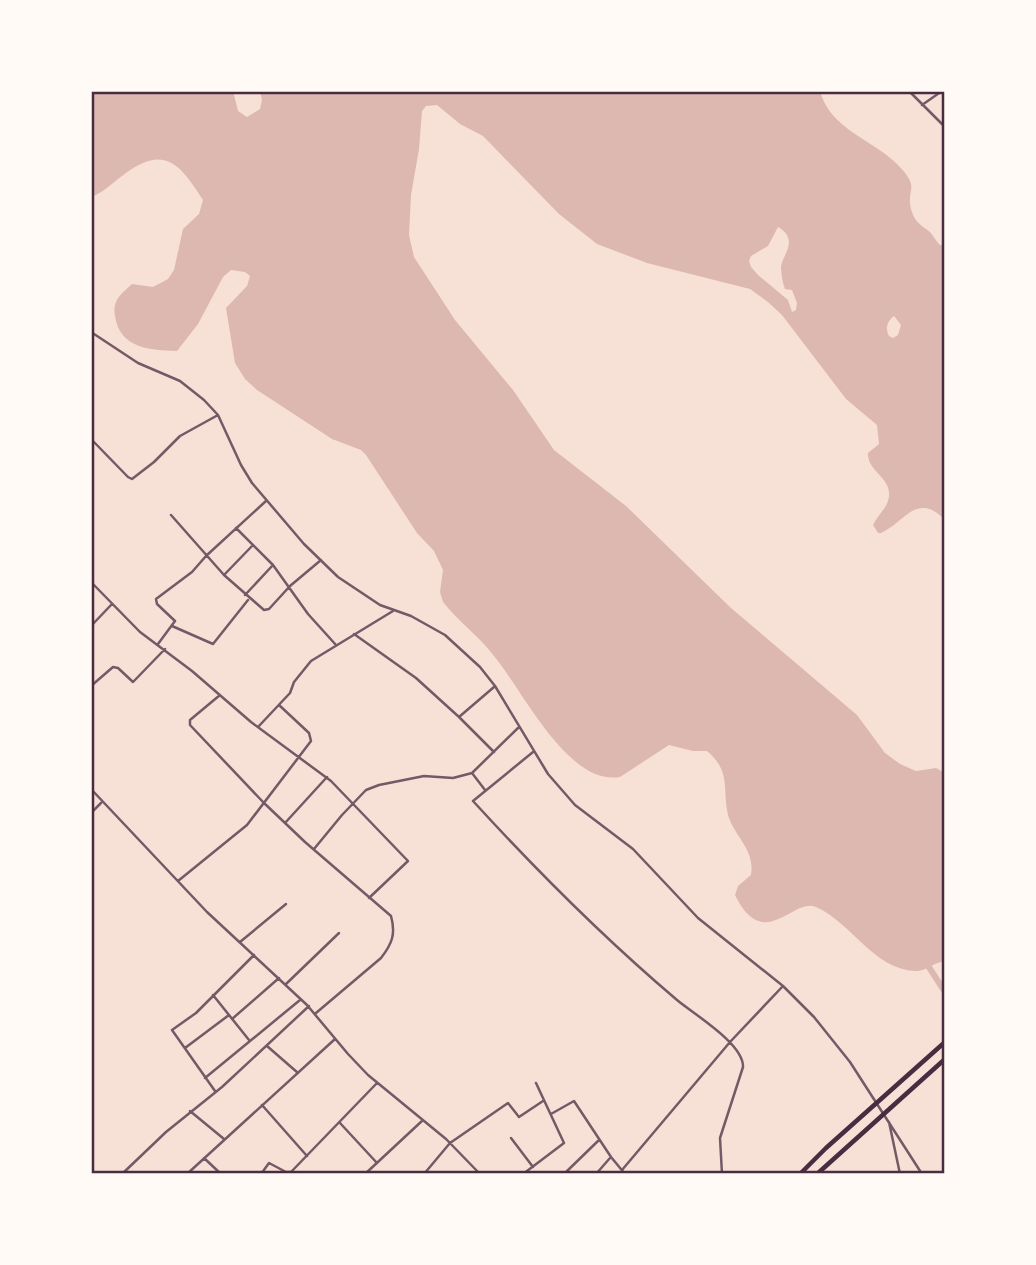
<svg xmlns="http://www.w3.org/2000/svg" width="1036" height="1265" font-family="'PT Sans Narrow',sans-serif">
  <rect width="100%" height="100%" fill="#f7e1d7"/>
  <!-- water -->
  <path fill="#dcb8b0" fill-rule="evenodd" d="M 91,91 L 233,91 L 238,111 L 247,117 L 260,109 L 262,100 L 260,91 L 559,91 L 571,94 L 576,91 L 820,91 C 830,129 872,139 897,164 C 923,190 904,188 912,212 C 915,222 922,226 930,232 C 933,235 936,241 940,245 L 945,245 L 945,520 C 917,491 905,522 881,533 L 878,533 L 873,525 C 877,516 885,510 888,501 C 895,478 867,473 868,453 L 879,444 L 877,425 L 846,399 L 782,315 L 768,302 L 750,289 L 647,263 L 597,244 L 559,214 L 483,136 L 460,124 L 437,105 L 426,106 L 422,111 L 419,149 L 411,195 L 409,235 L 414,257 L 455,320 L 513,390 L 554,450 L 626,506 L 731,608 L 857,715 L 885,753 L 900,764 L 916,771 L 936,768 L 945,773 L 945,961 C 935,962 924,972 915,971 C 873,969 852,923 816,907 C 793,897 764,954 735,895 L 738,886 L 751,875 C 755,850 736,838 729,818 C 721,792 733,773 707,751 L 693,751 L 669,745 L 620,777 C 568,786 523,691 494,656 C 479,636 458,621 443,602 L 440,592 L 443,570 L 434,551 L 417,533 L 366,455 L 361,450 L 332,439 L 257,390 L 245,379 L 235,363 L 226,308 L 247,286 L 250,276 L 245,272 L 231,270 L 223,277 L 198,324 L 177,351 C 150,350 120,349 115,316 C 114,311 114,305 117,300 C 120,294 128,288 132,284 L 153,287 L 168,279 L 174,270 L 183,229 L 199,214 L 203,200 C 179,162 163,144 122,176 C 112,183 103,193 91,197 ZM 778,227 C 800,240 782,255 781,267 C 781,273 783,284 785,289 L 792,290 L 797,303 L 796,310 L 792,312 L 788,300 L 758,275 L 751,267 L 749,261 L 751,256 L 768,246 ZM 894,316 L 901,325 L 898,335 L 893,338 L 889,336 C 885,329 887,321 894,316 Z"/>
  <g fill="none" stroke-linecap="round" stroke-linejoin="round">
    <!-- canal -->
    <path stroke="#dcb8b0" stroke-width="6" d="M 925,961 L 945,992"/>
    <!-- minor -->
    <path stroke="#755966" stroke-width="2.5" d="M 909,91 L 945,127
      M 922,105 L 942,91
      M 91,332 L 138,363 L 180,381 L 204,400 L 218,415 L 241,465 L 252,483 L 304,544 L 338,577 L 380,605 L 411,616 L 445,635 L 480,667 L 495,686 L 548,774 L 575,805 L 633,849 L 698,918 L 783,986 L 814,1017 L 850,1062 L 922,1174
      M 91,439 L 128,477 L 132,479 L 154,462 L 180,436 L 218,415
      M 171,515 L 224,575 L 264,610 L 269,609 L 290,586 L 321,560
      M 236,528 L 273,565 L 308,614 L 336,645
      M 224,575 L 253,545
      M 91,582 L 140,632 L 192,671 L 251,722 L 331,781 L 408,861 L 369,898
      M 245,595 L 273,565
      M 91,626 L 112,604
      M 172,626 L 213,644 L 248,600
      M 354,634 L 416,678 L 459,717 L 494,752
      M 158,644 L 175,621 L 157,604 L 156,599 L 192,572 L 206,556 L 266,501
      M 91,686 L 113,667 L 118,668 L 133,682 L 165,649
      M 220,695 L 190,720 L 190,725 L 264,803 L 305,842 L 391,916 C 396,934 392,944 381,958 L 316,1013
      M 459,717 L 494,687
      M 258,727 L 290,693 L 294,682 L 311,661 L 393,611
      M 533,752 L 473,801 C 537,871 605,939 677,1000 C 695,1015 744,1044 743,1067 L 720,1138 L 722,1174
      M 472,773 L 485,790
      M 91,789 L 207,912 L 307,1005 L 348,1054 L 368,1075 L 446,1139 L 480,1174
      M 91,813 L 101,803
      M 285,823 L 327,777
      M 314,849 L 342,815 L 366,790 L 379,785 L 424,776 L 453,778 L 472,773 L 518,728
      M 178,881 L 247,825 L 311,741 L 309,733 L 279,705
      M 240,942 L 286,904
      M 286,984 L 339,933
      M 213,995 L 249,1040
      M 232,1019 L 279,978
      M 267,1046 L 298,1073
      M 185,1048 L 229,1015
      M 205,1078 L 300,1000
      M 215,1091 L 172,1030 L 196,1013 L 254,955
      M 262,1105 L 307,1156
      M 190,1111 L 224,1139
      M 551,1114 L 574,1101 L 611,1157 L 625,1174
      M 889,1122 L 900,1174
      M 340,1123 L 377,1163
      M 511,1138 L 533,1167
      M 204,1158 L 221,1174
      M 622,1170 L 730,1042 L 783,986
      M 122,1174 L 166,1132 L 222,1087 L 309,1006
      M 187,1174 L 335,1039
      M 261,1174 L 269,1163 L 286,1172 L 291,1172 L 377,1083
      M 365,1174 L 423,1120
      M 424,1174 L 450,1143 L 508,1103 L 519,1117 L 543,1101
      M 523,1174 L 564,1143 L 536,1083
      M 564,1174 L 599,1140
      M 596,1174 L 610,1158"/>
    <!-- primary -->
    <path stroke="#4a2c40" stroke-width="4.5" d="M 800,1174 L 826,1148 L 945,1042
      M 817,1174 L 945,1059"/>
  </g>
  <!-- border -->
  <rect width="1036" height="1265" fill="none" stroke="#fffaf5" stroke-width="186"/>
  <rect x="93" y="93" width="850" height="1079" fill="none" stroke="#4a2c40" stroke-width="2.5"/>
</svg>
